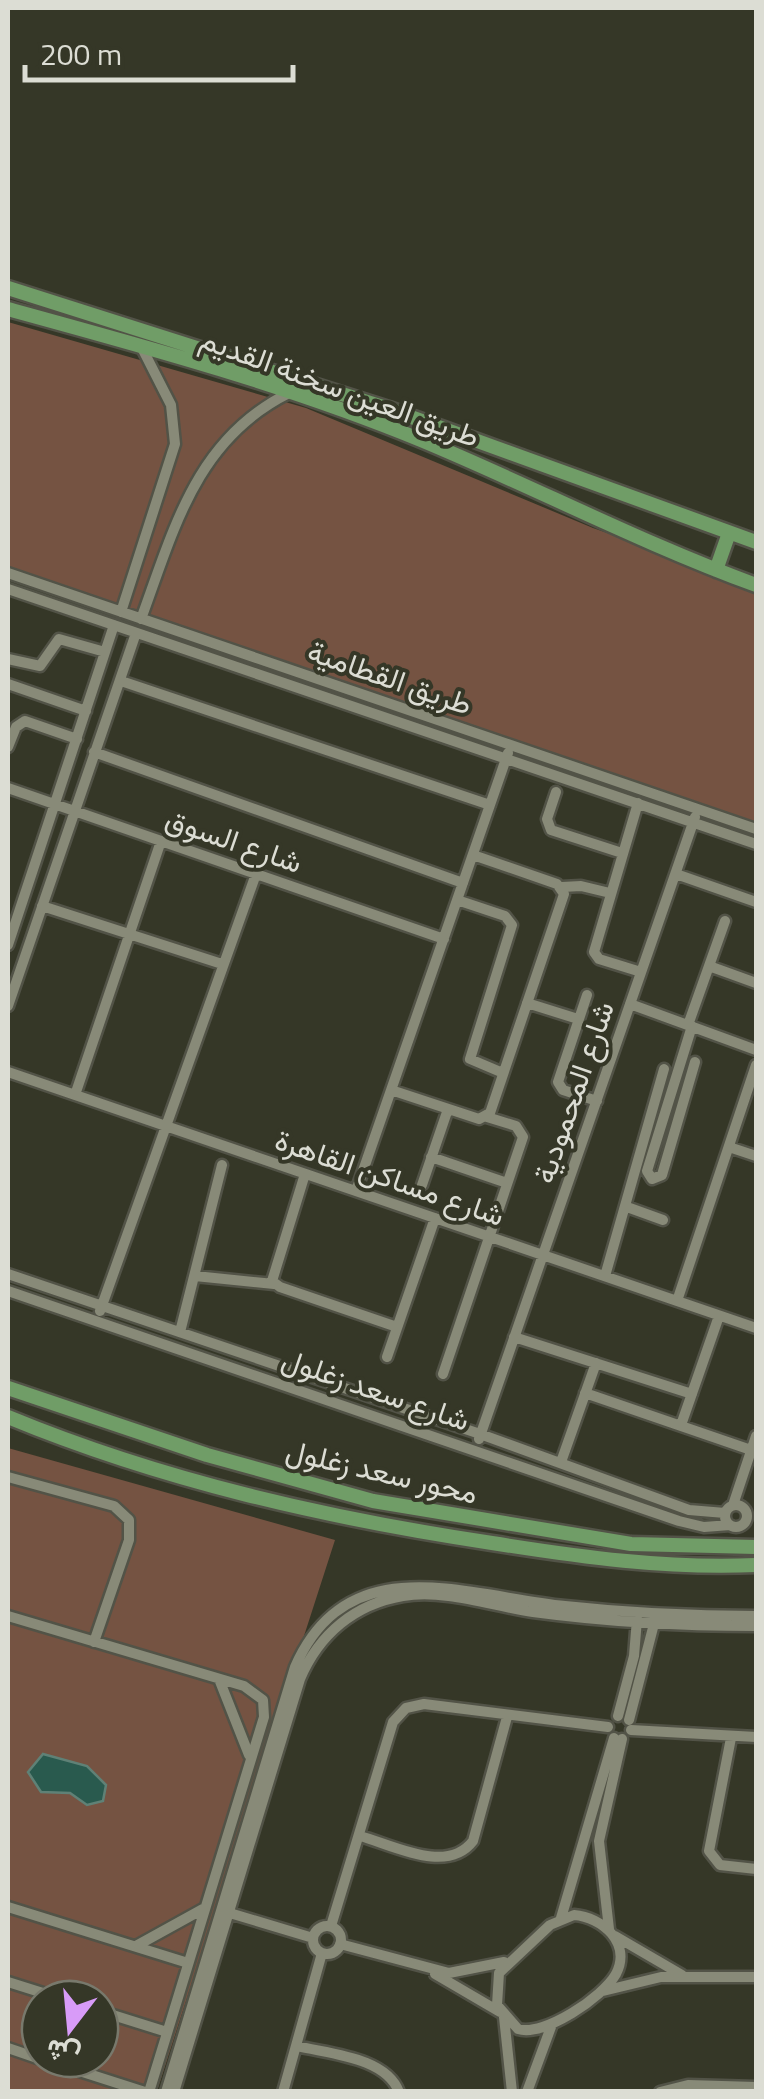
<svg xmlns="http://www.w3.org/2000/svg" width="764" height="2099" font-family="'Titillium Web',Vazirmatn,sans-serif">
  <rect width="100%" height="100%" fill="#353727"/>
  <!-- green -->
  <path fill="#755342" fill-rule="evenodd" d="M 8,322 L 306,408 L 593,528 L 756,585 L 756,827 L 8,567 Z
    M 8,1448 L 335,1540 L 157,2091 L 8,2091 ZM 40,1999 L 100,1999 L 100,2059 L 40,2059 Z"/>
  <!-- water -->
  <path fill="#295a4e" stroke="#5f8176" stroke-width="2.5" d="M 43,1754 L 87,1766 L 106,1785 L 103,1801 L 87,1805 L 70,1793 L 41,1792 L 28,1772 Z"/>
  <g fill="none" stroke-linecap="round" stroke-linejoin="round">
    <defs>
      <path id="minor" d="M 8,573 L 756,829
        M 8,589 L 756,844
        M 121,612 L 175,444 L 171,405 L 141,346
        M 141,619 C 174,529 196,439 289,393
        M 8,659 L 40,666 L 59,639 L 105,652
        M 121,681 L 490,805
        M 8,684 L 86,711
        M 8,747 L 16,727 L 25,721 L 77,739
        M 94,752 L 463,883
        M 8,788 L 444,939
        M 556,792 L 547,819 L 551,830 L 622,853
        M 638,803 L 594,952 L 599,959 L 641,972
        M 676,874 L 756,902
        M 562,887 L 581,886 L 610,893
        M 457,900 L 505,916 L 512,925 L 470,1059 L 503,1073
        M 42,906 L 222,964
        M 8,945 L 114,625
        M 709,966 L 756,983
        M 587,995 L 558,1082 L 563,1090 L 597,1101
        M 527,1003 L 578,1019
        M 630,1004 L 756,1050
        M 8,1006 L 136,633
        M 688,1025 L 725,921
        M 692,1026 L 647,1171 L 652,1179 L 662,1175 L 695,1062
        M 8,1072 L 756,1328
        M 391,1090 L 479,1119 L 490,1113 L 564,894 L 557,884 L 473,855
        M 75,1095 L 161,841
        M 729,1147 L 756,1156
        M 431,1157 L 507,1183
        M 305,1174 L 272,1281 L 280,1287 L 397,1327
        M 422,1185 L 448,1109
        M 356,1191 L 508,753
        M 627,1207 L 663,1220
        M 8,1274 L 480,1434 L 689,1510 L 725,1513
        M 195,1276 L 274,1284
        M 605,1276 L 664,1069
        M 8,1291 L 679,1521 L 704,1527 L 730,1525
        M 677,1301 L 756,1065
        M 100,1311 L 256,874
        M 180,1332 L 222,1165
        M 514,1337 L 692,1394
        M 387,1357 L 435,1218
        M 443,1374 L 523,1137 L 516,1126 L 487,1117
        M 585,1393 L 751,1450
        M 681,1425 L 719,1316
        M 479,1439 L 695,817
        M 561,1462 L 596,1363
        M 8,1477 L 114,1506 L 129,1520 L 129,1540 L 94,1642
        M 733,1505 L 756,1436
        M725 1516a11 11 0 1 1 22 0a11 11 0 1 1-22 0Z
        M 8,1616 L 244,1686 L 263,1700 L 264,1717 L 149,2092
        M 219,1679 L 249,1755
        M 618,1716 L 634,1656 L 637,1619
        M 629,1720 L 655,1620
        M 631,1730 L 756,1737
        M 731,1738 L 709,1851 L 720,1865 L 756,1869
        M 360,1836 C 393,1845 447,1875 473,1841 L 507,1717
        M 8,1907 L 188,1963
        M 223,1911 L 313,1938
        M 574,1915 C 602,1917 632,1943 616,1974 C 603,1997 544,2037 518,2029 L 497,2005 L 499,1973 L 550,1925 Z
        M 561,1918 L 614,1738
        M 331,1926 L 393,1722 L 406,1708 L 424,1704 L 608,1727
        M313 1940a14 14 0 1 1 28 0a14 14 0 1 1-28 0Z
        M 609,1929 L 599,1841 L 622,1739
        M 615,1936 L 682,1975
        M 340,1944 L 449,1973 L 504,1962
        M 136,1946 L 203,1909
        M 435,1974 L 500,2012
        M 8,1982 L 62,1999
        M 603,1991 L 661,1977 L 756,1977
        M 100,2011 L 167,2032
        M 504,2017 L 512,2092
        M 297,2046 C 329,2054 386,2057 399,2092
        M 8,2048 L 40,2059
        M 42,2059 L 145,2092
        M 166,2092 L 295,1667 C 348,1546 466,1596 565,1606 C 629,1613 692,1616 756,1616
        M 174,2092 L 300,1679 C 319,1634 355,1604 403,1596 C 445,1589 492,1606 533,1612 C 608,1622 681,1626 756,1626
        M 283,2092 L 322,1953
        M 527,2092 L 551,2027
        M 660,2092 L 688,2085 L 756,2087"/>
      <path id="major" d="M 8,288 L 389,409 L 756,542
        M 8,309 C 147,347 287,385 421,440 C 534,487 641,543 756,585
        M 716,570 L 729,533
        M 8,1388 L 207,1455 L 373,1501 L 631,1544 L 756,1547
        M 8,1417 C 163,1481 326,1518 492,1543 C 580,1557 667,1569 756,1565"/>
    </defs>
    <!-- minor casing -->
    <use href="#minor" stroke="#525347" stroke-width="15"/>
    <!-- major casing -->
    <use href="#major" stroke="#525347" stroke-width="19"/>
    <!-- minor -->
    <use href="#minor" stroke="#888a78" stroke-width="10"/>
    <!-- major -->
    <use href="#major" stroke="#709d67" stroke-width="14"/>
  </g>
  <g text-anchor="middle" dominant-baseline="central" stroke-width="8" stroke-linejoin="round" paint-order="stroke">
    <!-- street labels -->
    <g font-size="30" fill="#dcddd4" stroke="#353727">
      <text transform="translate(340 387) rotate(20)">طريق العين سخنة القديم</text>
      <text transform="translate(390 677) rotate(19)">طريق القطامية</text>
      <text transform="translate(234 840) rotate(19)">شارع السوق</text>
      <text transform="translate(573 1092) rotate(-71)">شارع المحمودية</text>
      <text transform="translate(390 1177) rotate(19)">شارع مساكن القاهرة</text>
      <text transform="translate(376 1389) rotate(19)">شارع سعد زغلول</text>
      <text transform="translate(382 1471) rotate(13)">محور سعد زغلول</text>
    </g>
  </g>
  <!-- border -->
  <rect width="764" height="2099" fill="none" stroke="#dcddd4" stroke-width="20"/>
  <!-- north arrow -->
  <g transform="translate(70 2029) rotate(196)"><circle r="48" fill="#353727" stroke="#78796c" stroke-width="2.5"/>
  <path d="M0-8L18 38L0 25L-18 38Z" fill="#d89bf8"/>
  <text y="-15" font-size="28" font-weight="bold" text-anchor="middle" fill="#dcddd4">ش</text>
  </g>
  <!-- scale -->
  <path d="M25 65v15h268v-15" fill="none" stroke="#dcddd4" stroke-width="5"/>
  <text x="40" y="65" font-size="30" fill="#dcddd4" stroke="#353727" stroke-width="8" paint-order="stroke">200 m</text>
</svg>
